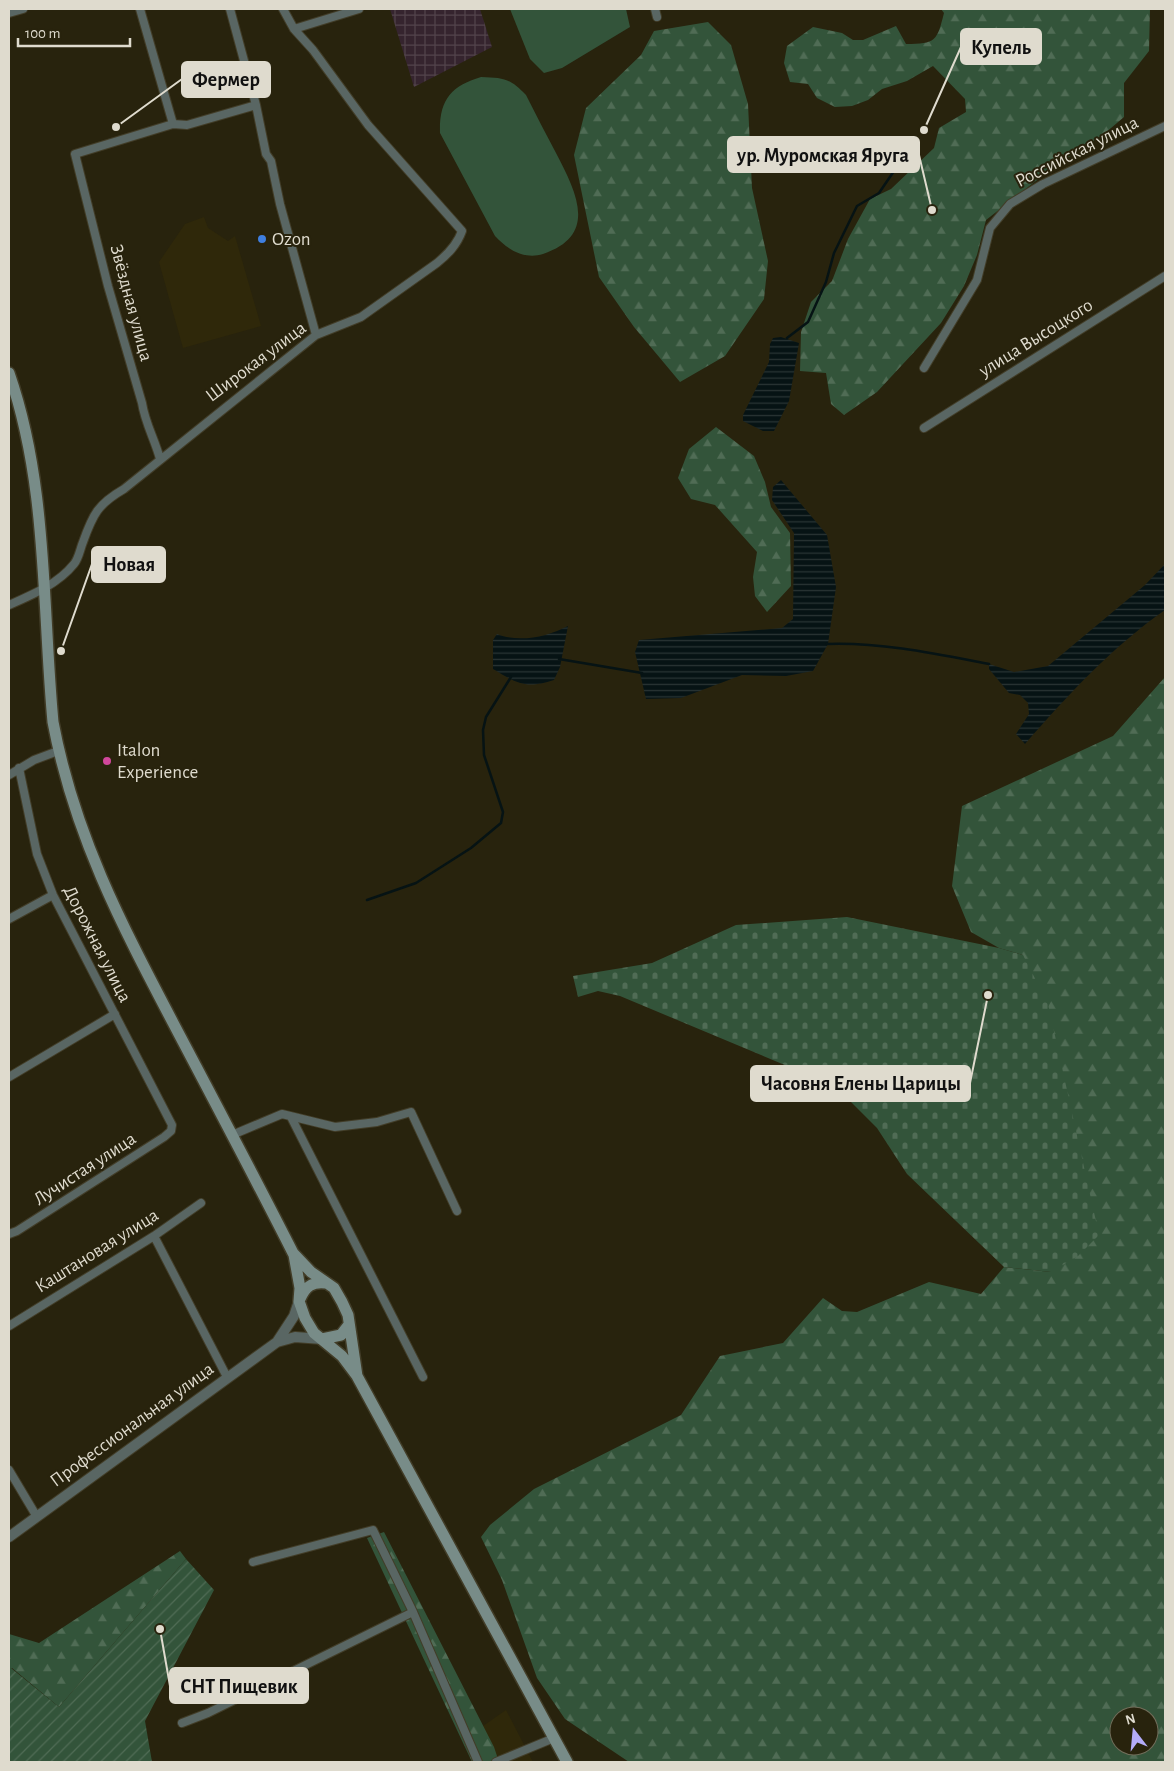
<svg xmlns="http://www.w3.org/2000/svg" width="1174" height="1771" font-family="'Alegreya Sans',sans-serif">
  <defs>
    <pattern id="industrial-grid" width="8" height="8" patternUnits="userSpaceOnUse" patternTransform="scale(1.25)"><rect width="8" height="8" fill="#35242e"/><path d="M0 4h8M4 0v8" fill="none" stroke="#52434b"/></pattern>
    <pattern id="forest-firs" width="22" height="20" patternUnits="userSpaceOnUse" patternTransform="scale(1.25)"><rect width="22" height="20" fill="#33543a"/><path d="M5 1l3.5 6h-7zM16 11l3.5 6h-7z" fill="#506c55"/></pattern>
    <pattern id="cemetery-stones" width="16" height="16" patternUnits="userSpaceOnUse" patternTransform="scale(1.25)"><rect width="16" height="16" fill="#33543a"/><path d="M2 7V4a2 2 0 0 1 4 0v3zM10 15v-3a2 2 0 0 1 4 0v3z" fill="#506c55"/></pattern>
    <pattern id="garden-furrows" width="10" height="10" patternUnits="userSpaceOnUse" patternTransform="scale(1.25)"><rect width="10" height="10" fill="#33543a"/><path d="M-1 1l2-2M0 10L10 0M9 11l2-2" fill="none" stroke="#506c55"/></pattern>
    <pattern id="water-rules" width="6" height="5" patternUnits="userSpaceOnUse" patternTransform="scale(1.25)"><rect width="6" height="5" fill="#061314"/><path d="M0 2.5h6" fill="none" stroke="#2a3535"/></pattern>
  </defs>
  <rect width="100%" height="100%" fill="#28230d"/>
  <!-- built -->
  <path fill="#2f280a" d="M 204,217 L 208,228 L 228,241 L 235,236 L 261,326 L 183,348 L 159,262 L 185,224 Z
    M 506,1710 L 533,1762 L 499,1762 L 483,1726 Z"/>
  <!-- industrial -->
  <path fill="url(#industrial-grid)" d="M 390,9 L 480,9 L 492,47 L 414,87 Z"/>
  <!-- green -->
  <path fill="#33543a" d="M 510,9 L 626,9 L 630,27 L 562,68 L 544,73 L 530,59 Z
    M 481,77 C 504,78 510,78 526,95 C 536,115 546,134 556,153 C 575,190 600,235 543,254 C 524,260 507,249 495,236 L 440,133 C 439,100 451,86 481,77 Z"/>
  <!-- forest -->
  <path fill="url(#forest-firs)" fill-rule="evenodd" d="M 941,9 L 1150,9 L 1149,51 L 1124,83 L 1124,117 L 1104,134 L 1055,166 L 986,220 L 977,255 L 964,286 L 941,323 L 877,392 L 844,415 L 831,404 L 826,373 L 800,371 L 801,332 L 811,302 L 832,281 L 848,239 L 870,199 L 891,189 L 934,148 L 939,128 L 966,112 L 965,99 L 933,66 L 907,81 L 882,89 L 868,100 L 852,106 L 835,107 L 817,98 L 808,84 L 790,82 L 784,63 L 787,46 L 813,27 L 842,33 L 853,40 L 863,40 L 896,26 L 906,44 C 936,44 937,41 944,13 Z
    M 708,22 L 731,45 L 748,104 L 752,188 L 768,261 L 764,299 L 725,356 L 680,382 L 634,327 L 599,277 L 574,155 L 586,108 L 641,55 L 654,31 Z
    M 716,427 L 754,456 L 765,482 L 771,507 L 790,533 L 791,586 L 767,612 L 755,596 L 753,577 L 757,552 L 715,505 L 691,499 L 678,478 L 689,449 Z
    M 1165,677 L 1165,1762 L 629,1762 L 565,1719 L 537,1678 L 502,1580 L 481,1537 L 490,1525 L 534,1489 L 681,1415 L 720,1356 L 783,1343 L 823,1298 L 842,1311 L 857,1312 L 929,1282 L 981,1294 L 1004,1267 L 1051,1272 L 1023,955 L 999,948 L 971,932 L 952,886 L 962,806 L 1113,736 ZM 1119,1716 L 1149,1716 L 1149,1746 L 1119,1746 Z
    M 384,1532 L 494,1747 L 499,1762 L 472,1762 L 367,1538 Z
    M 180,1551 L 186,1559 L 59,1707 L 12,1668 L 9,1670 L 9,1634 L 39,1643 Z"/>
  <!-- cemetery -->
  <path fill="url(#cemetery-stones)" d="M 847,917 L 999,948 L 1023,955 L 1048,1004 L 1099,1235 L 1078,1256 L 1051,1272 L 1004,1267 L 907,1174 L 877,1128 L 850,1101 L 811,1076 L 620,996 L 598,991 L 578,997 L 573,976 L 652,963 L 736,925 Z"/>
  <!-- garden -->
  <path fill="url(#garden-furrows)" d="M 186,1559 L 214,1590 L 145,1721 L 152,1762 L 9,1762 L 9,1670 L 11,1668 L 59,1707 Z"/>
  <!-- water -->
  <path fill="url(#water-rules)" d="M 781,337 L 799,343 L 789,401 L 774,431 L 763,431 L 743,421 L 743,415 L 769,362 L 770,344 L 773,338 Z
    M 781,480 L 827,535 L 836,587 L 828,644 L 813,671 L 786,676 L 742,675 L 681,698 L 646,699 L 635,652 L 639,640 L 782,628 L 793,619 L 794,533 L 772,500 L 773,487 Z
    M 1165,564 L 1165,610 C 1112,647 1068,695 1025,744 L 1016,734 L 1029,714 L 1028,703 L 1020,695 L 1009,693 L 989,669 L 989,664 L 1014,672 L 1048,666 L 1145,585 Z
    M 568,626 L 560,667 L 554,680 C 526,689 518,684 493,669 L 493,640 L 497,634 C 519,643 547,637 568,626 Z"/>
  <g fill="none" stroke-linecap="round" stroke-linejoin="round">
    <!-- stream -->
    <path stroke="#061314" stroke-width="2.5" d="M 787,338 L 808,322 L 826,282 L 834,253 L 857,206 L 879,193 L 894,171 L 914,152
      M 827,644 C 881,642 937,654 989,664
      M 559,659 L 642,673
      M 367,900 L 416,883 L 471,848 L 501,823 L 503,812 L 484,755 L 483,730 L 486,717 L 511,677"/>
    <defs>
      <path id="minor" d="M 140,9 L 173,124 L 75,154 L 108,286 L 142,403 C 145,423 155,440 160,459
        M 230,9 L 256,105 L 266,154 L 271,161 L 280,204 L 316,335
        M 655,9 L 657,17
        M 9,13 L 23,9
        M 294,29 L 359,9
        M 173,124 L 187,125 L 256,105
        M 924,368 L 977,280 L 990,228 L 1010,204 L 1043,184 L 1165,126
        M 924,428 L 1165,276
        M 9,605 C 32,595 58,584 74,564 C 79,558 80,549 83,542 C 93,514 98,504 124,489 L 316,335 L 361,317 L 437,263 C 448,254 457,245 462,231 L 368,125 L 313,50 L 294,29 L 283,9
        M 9,775 L 34,760 L 58,751
        M 9,919 L 53,895
        M 9,1077 L 115,1014
        M 291,1117 L 423,1377
        M 232,1135 L 282,1114 L 335,1127 L 377,1122 L 411,1112 L 457,1211
        M 9,1234 L 17,1231 L 164,1137 L 171,1131 L 172,1125 L 53,895 L 37,854 L 19,768
        M 154,1236 L 227,1377
        M 9,1326 L 154,1236 L 201,1203
        M 9,1470 L 37,1517
        M 253,1562 L 373,1530 L 413,1612 L 478,1762
        M 182,1723 L 208,1713 L 413,1612
        M 496,1762 L 554,1738"/>
      <path id="tertiary" d="M 277,1342 L 295,1337 L 322,1339
        M 9,1537 L 277,1342 L 294,1316 L 299,1301"/>
      <path id="secondary" d="M 9,373 C 48,485 42,605 53,722 C 75,839 125,931 180,1036 C 218,1108 256,1180 293,1253 L 311,1272 L 334,1288 L 342,1302 L 348,1315 L 357,1376
        M 294,1255 L 300,1288 L 299,1301 L 305,1318 L 314,1333 L 342,1356 L 357,1376 L 567,1762
        M 300,1299 C 305,1287 312,1281 326,1283
        M 322,1339 L 341,1335 L 348,1326"/>
    </defs>
    <!-- minor casing -->
    <use href="#minor" stroke="#423d28" stroke-width="10"/>
    <!-- tertiary casing -->
    <use href="#tertiary" stroke="#423d28" stroke-width="12"/>
    <!-- secondary casing -->
    <use href="#secondary" stroke="#423d28" stroke-width="14"/>
    <!-- minor -->
    <use href="#minor" stroke="#596663" stroke-width="8"/>
    <!-- tertiary -->
    <use href="#tertiary" stroke="#596663" stroke-width="10"/>
    <!-- secondary -->
    <use href="#secondary" stroke="#788c88" stroke-width="11"/>
  </g>
  <!-- markers -->
  <circle fill="#3f7fe0" stroke="#28230d" stroke-width="2" cx="262" cy="239" r="5"/>
  <circle fill="#d1479c" stroke="#28230d" stroke-width="2" cx="107" cy="761" r="5"/>
  <g text-anchor="middle" dominant-baseline="central" stroke-width="4" stroke-linejoin="round" paint-order="stroke">
    <!-- street labels -->
    <g font-size="19" fill="#dfdbce" stroke="#28230d">
      <text transform="translate(1077 152) rotate(-27)">Российская улица</text>
      <text transform="translate(131 303) rotate(75)">Звёздная улица</text>
      <text transform="translate(1036 338) rotate(-32)">улица Высоцкого</text>
      <text transform="translate(256 362) rotate(-37)">Широкая улица</text>
      <text transform="translate(97 944) rotate(63)">Дорожная улица</text>
      <text transform="translate(85 1169) rotate(-33)">Лучистая улица</text>
      <text transform="translate(97 1251) rotate(-32)">Каштановая улица</text>
      <text transform="translate(132 1425) rotate(-36)">Профессиональная улица</text>
    </g>
    <!-- poi labels -->
    <g font-size="19" fill="#dfdbce" stroke="#28230d" text-anchor="start">
      <text x="272" y="239">Ozon</text>
      <text x="117" y="750">Italon<tspan x="117" dy="22">Experience</tspan></text>
    </g>
  </g>
  <!-- callouts -->
  <path fill="none" stroke="#dfdbce" stroke-width="2" d="M924 130L961 47M116 127L182 79M932 210L919 155M61 651L92 564M988 995L970 1083M160 1629L170 1686"/>
  <g fill="#dfdbce" stroke="#28230d" stroke-width="2">
    <circle cx="924" cy="130" r="5"/>
    <circle cx="116" cy="127" r="5"/>
    <circle cx="932" cy="210" r="5"/>
    <circle cx="61" cy="651" r="5"/>
    <circle cx="988" cy="995" r="5"/>
    <circle cx="160" cy="1629" r="5"/>
  </g>
  <g fill="#dfdbce" stroke="#dfdbce" stroke-width="2">
    <rect x="961" y="29" width="80" height="35" rx="5"/>
    <rect x="182" y="62" width="88" height="35" rx="5"/>
    <rect x="728" y="137" width="191" height="35" rx="5"/>
    <rect x="92" y="547" width="73" height="35" rx="5"/>
    <rect x="751" y="1066" width="219" height="35" rx="5"/>
    <rect x="170" y="1668" width="138" height="35" rx="5"/>
  </g>
  <g font-size="20" text-anchor="middle" font-weight="bold" fill="#111">
    <text x="1001" y="54">Купель</text>
    <text x="226" y="86">Фермер</text>
    <text x="823" y="162">ур. Муромская Яруга</text>
    <text x="129" y="571">Новая</text>
    <text x="861" y="1090">Часовня Елены Царицы</text>
    <text x="239" y="1693">СНТ Пищевик</text>
  </g>
  <!-- border -->
  <rect width="1174" height="1771" fill="none" stroke="#dfdbce" stroke-width="20"/>
  <!-- north arrow -->
  <g transform="translate(1134 1731) rotate(344)"><circle r="24" fill="#28230d" stroke="#716d5a"/>
  <path d="M0-4L9 19L0 12L-9 19Z" fill="#b4acf9"/>
  <text y="-8" font-size="14" font-weight="bold" text-anchor="middle" fill="#dfdbce">N</text>
  </g>
  <!-- scale -->
  <path d="M18 38v8h112v-8" fill="none" stroke="#dfdbce" stroke-width="2.5"/>
  <text x="25" y="38" font-size="15" fill="#dfdbce" stroke="#28230d" stroke-width="4" paint-order="stroke">100 m</text>
</svg>
